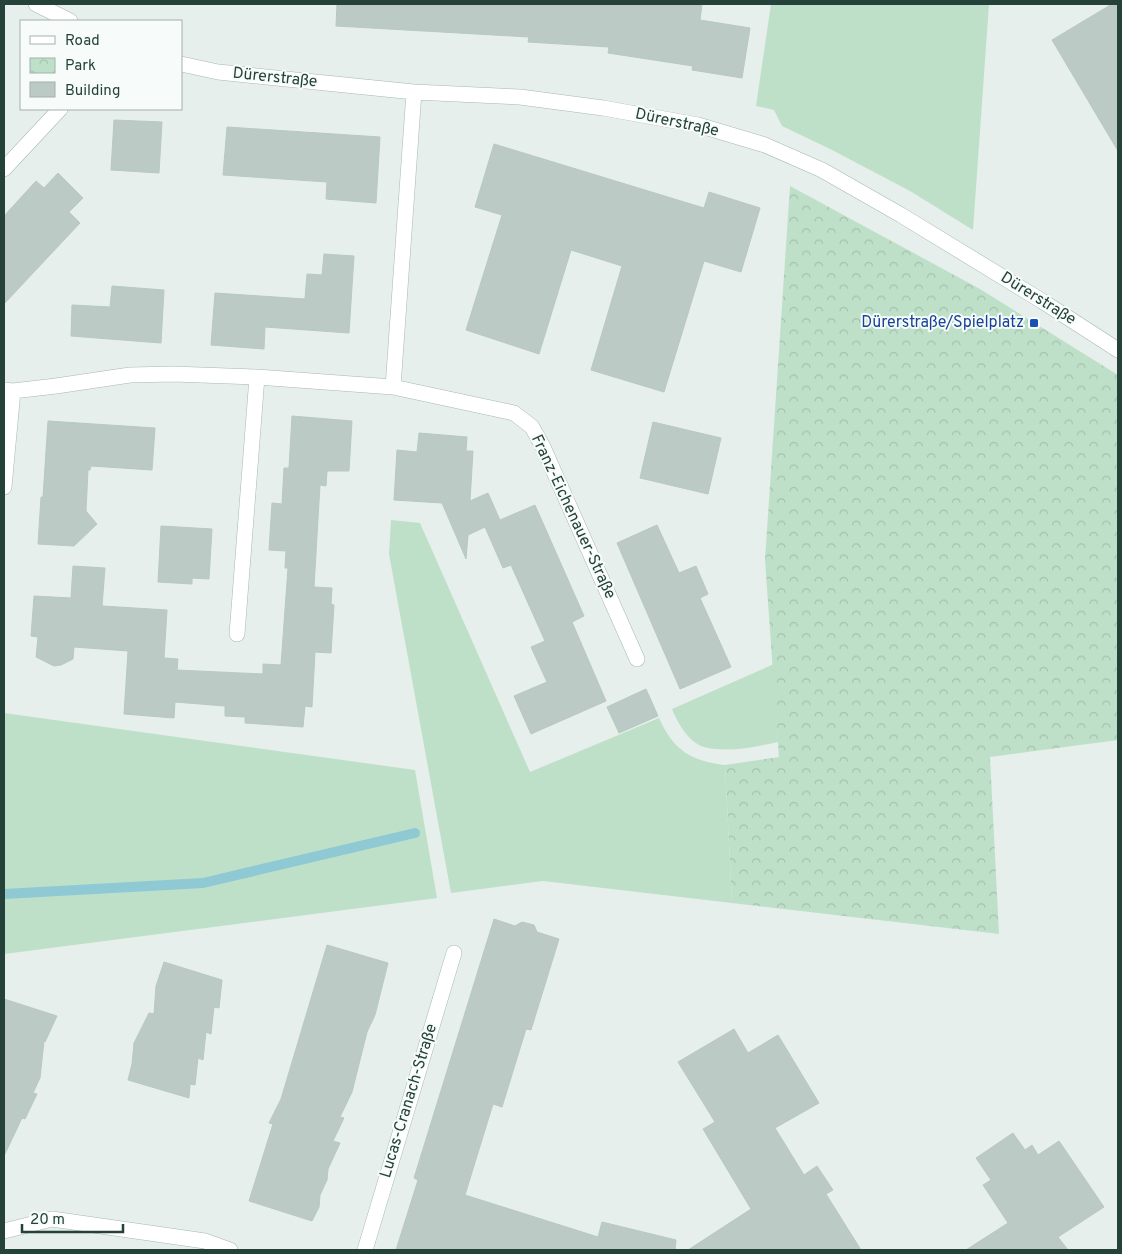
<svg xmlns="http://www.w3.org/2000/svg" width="1122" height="1254" font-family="Overpass,sans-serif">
  <defs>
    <pattern id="park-crowns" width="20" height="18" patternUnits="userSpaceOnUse" patternTransform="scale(1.25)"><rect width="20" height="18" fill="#bfe0c8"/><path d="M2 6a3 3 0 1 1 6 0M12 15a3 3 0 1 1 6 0" fill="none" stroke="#a4c1ad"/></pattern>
  </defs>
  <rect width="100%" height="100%" fill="#e6efeb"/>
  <!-- green -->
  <path fill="#bfe0c8" d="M 771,4 L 989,4 L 973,230 L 910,191 L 832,150 L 782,126 L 774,110 L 756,106 Z
    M 391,520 L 420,523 L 530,772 L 659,718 C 673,750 691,761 725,765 L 732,903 L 543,881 L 451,893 L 389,554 Z
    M 774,664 L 778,742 C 755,747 728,753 704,747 C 689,743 677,722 672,709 Z
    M 4,713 L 415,770 L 437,898 L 4,954 Z"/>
  <!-- park -->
  <path fill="url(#park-crowns)" d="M 790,186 L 980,289 L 1118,375 L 1118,740 L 990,757 L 999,934 L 732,903 L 725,765 L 779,757 L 765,560 Z"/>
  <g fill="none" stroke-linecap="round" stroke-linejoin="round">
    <!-- stream -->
    <path stroke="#8ec9d4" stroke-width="10" d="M 4,894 L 203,883 L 415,833"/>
  </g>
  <!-- building -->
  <path fill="#bbcac4" stroke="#b8c9c2" d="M 337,4 L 702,4 L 700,20 L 750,28 L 742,78 L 692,70 L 693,66 L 608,53 L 609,47 L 528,42 L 529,37 L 336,26 Z
    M 1112,4 L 1118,4 L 1118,151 L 1052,40 Z
    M 114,120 L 162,122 L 159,173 L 111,170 Z
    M 227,127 L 380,137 L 376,203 L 326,199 L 327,182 L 223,175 Z
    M 494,144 L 704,208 L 709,192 L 760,208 L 741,272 L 704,261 L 664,392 L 591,370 L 622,266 L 571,250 L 539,354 L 466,330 L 502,215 L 475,207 Z
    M 58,173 L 83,198 L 69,212 L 80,223 L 4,304 L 4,216 L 36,181 L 44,188 Z
    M 324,254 L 354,256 L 349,333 L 265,327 L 264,349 L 211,345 L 215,293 L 305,299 L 307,274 L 322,275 Z
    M 112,286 L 164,290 L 161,343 L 71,336 L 72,305 L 110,307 Z
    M 292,416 L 352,421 L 349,471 L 327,471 L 326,486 L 320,485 L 314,587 L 332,588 L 331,604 L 334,605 L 331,653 L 315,652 L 312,707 L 305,706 L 303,727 L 245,723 L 245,717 L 225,716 L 225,706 L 175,702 L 174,718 L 124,714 L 128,651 L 74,647 L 73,659 L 61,665 L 54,666 L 36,657 L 38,637 L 31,636 L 34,596 L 71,598 L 73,566 L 105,568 L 102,606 L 167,610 L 164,658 L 178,659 L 177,670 L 263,674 L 263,664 L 281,665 L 288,568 L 285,568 L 286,551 L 269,550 L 272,503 L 282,504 L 284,468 L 289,468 Z
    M 48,421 L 155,428 L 152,470 L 91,466 L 90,470 L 88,470 L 86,511 L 97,524 L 74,546 L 38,544 L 41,497 L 43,497 Z
    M 653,422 L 721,438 L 708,494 L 640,478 Z
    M 419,433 L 467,437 L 466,451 L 473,451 L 470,501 L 488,493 L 500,520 L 535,505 L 584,616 L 572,622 L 606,701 L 531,734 L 514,696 L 547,682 L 531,647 L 545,641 L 511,565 L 503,568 L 485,527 L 468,535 L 466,559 L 442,503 L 394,500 L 397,450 L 417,452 Z
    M 657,525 L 679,573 L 696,566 L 708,594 L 700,598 L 731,667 L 680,689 L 617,543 Z
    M 161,526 L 212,529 L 209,579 L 192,578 L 192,584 L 158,582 Z
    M 646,689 L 658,716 L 619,733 L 607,707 Z
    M 494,919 L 515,926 L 522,922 L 534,925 L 537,932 L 559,939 L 531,1030 L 526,1029 L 502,1107 L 493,1104 L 465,1195 L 598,1237 L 602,1222 L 676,1240 L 675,1250 L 396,1250 L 418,1180 L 414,1178 Z
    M 327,945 L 388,963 L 375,1015 L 367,1032 L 352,1092 L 340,1117 L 344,1118 L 333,1141 L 340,1143 L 328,1169 L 327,1180 L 320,1195 L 319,1207 L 312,1221 L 249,1201 L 273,1124 L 269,1123 L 281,1099 Z
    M 164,962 L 222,980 L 219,1008 L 214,1007 L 211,1034 L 206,1032 L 203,1060 L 198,1058 L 195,1085 L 190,1084 L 189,1098 L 128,1080 L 132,1064 L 134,1043 L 149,1013 L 154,1014 L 156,986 Z
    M 4,999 L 57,1016 L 45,1042 L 44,1041 L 40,1078 L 33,1093 L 37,1094 L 25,1119 L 22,1118 L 4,1156 Z
    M 734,1029 L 748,1053 L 778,1035 L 819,1103 L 775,1128 L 804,1175 L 817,1166 L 833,1190 L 826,1194 L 861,1250 L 688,1250 L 751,1209 L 703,1129 L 715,1122 L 678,1062 Z
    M 1013,1133 L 1025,1150 L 1032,1145 L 1038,1155 L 1059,1141 L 1104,1207 L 1058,1237 L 1068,1250 L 966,1250 L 1008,1223 L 983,1185 L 991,1180 L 976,1158 Z"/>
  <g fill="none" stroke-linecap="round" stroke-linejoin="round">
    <defs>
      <path id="street" d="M 36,4 L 70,21
        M 181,64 L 218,72 L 414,92 L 520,97 L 603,108 L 698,125 L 765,145 L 822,170 L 901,215 L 1042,301 L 1118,350
        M 4,169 L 60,109
        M 393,387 L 414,92
        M 4,390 L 13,391 L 56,386 L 130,375 L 173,374 L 257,377 L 393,387 L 514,413 L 532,427 L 543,447 L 637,659
        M 4,487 L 13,391
        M 237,634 L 257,377
        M 4,1231 L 52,1219 L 205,1241 L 230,1250
        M 365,1250 L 454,953"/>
    </defs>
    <!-- street casing -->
    <use href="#street" stroke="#a8b8b2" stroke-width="16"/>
    <!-- street -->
    <use href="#street" stroke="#fff" stroke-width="15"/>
  </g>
  <!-- markers -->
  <rect fill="#1a4fb4" stroke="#f7fbf9" stroke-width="2" x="1029" y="318" width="10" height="10" rx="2.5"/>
  <g text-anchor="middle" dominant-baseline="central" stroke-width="4" stroke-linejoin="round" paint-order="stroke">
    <!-- street labels -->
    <g font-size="16" fill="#24423a" stroke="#f7fbf9">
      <text transform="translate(275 78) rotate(6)">Dürerstraße</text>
      <text transform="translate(677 123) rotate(12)">Dürerstraße</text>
      <text transform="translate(1038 299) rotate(32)">Dürerstraße</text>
      <text transform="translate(573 517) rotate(65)">Franz-Eichenauer-Straße</text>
      <text transform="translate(409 1101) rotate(-73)">Lucas-Cranach-Straße</text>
    </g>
    <!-- transit labels -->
    <g font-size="16" fill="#164399" stroke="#f7fbf9" text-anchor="end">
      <text x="1024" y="323">Dürerstraße/Spielplatz</text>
    </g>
  </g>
  <!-- border -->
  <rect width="1122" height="1254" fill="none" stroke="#24423a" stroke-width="10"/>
  <!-- legend -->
  <rect x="20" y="20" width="162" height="90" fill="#f7fbf9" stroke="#a3b1ad"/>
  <rect x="30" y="36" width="25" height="8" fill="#ffffff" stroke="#a3b1ad"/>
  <text x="65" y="45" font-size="15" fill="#24423a">Road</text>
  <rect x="30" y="58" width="25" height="15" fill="url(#park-crowns)" stroke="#a3b1ad"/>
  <text x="65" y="70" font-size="15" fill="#24423a">Park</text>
  <rect x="30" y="82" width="25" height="15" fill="#bbcac4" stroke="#a3b1ad"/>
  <text x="65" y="95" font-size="15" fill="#24423a">Building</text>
  <!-- scale -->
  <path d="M22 1224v8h101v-8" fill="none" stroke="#24423a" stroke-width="2.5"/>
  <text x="30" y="1224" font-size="15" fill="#24423a" stroke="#f7fbf9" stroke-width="4" paint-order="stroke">20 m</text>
</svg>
